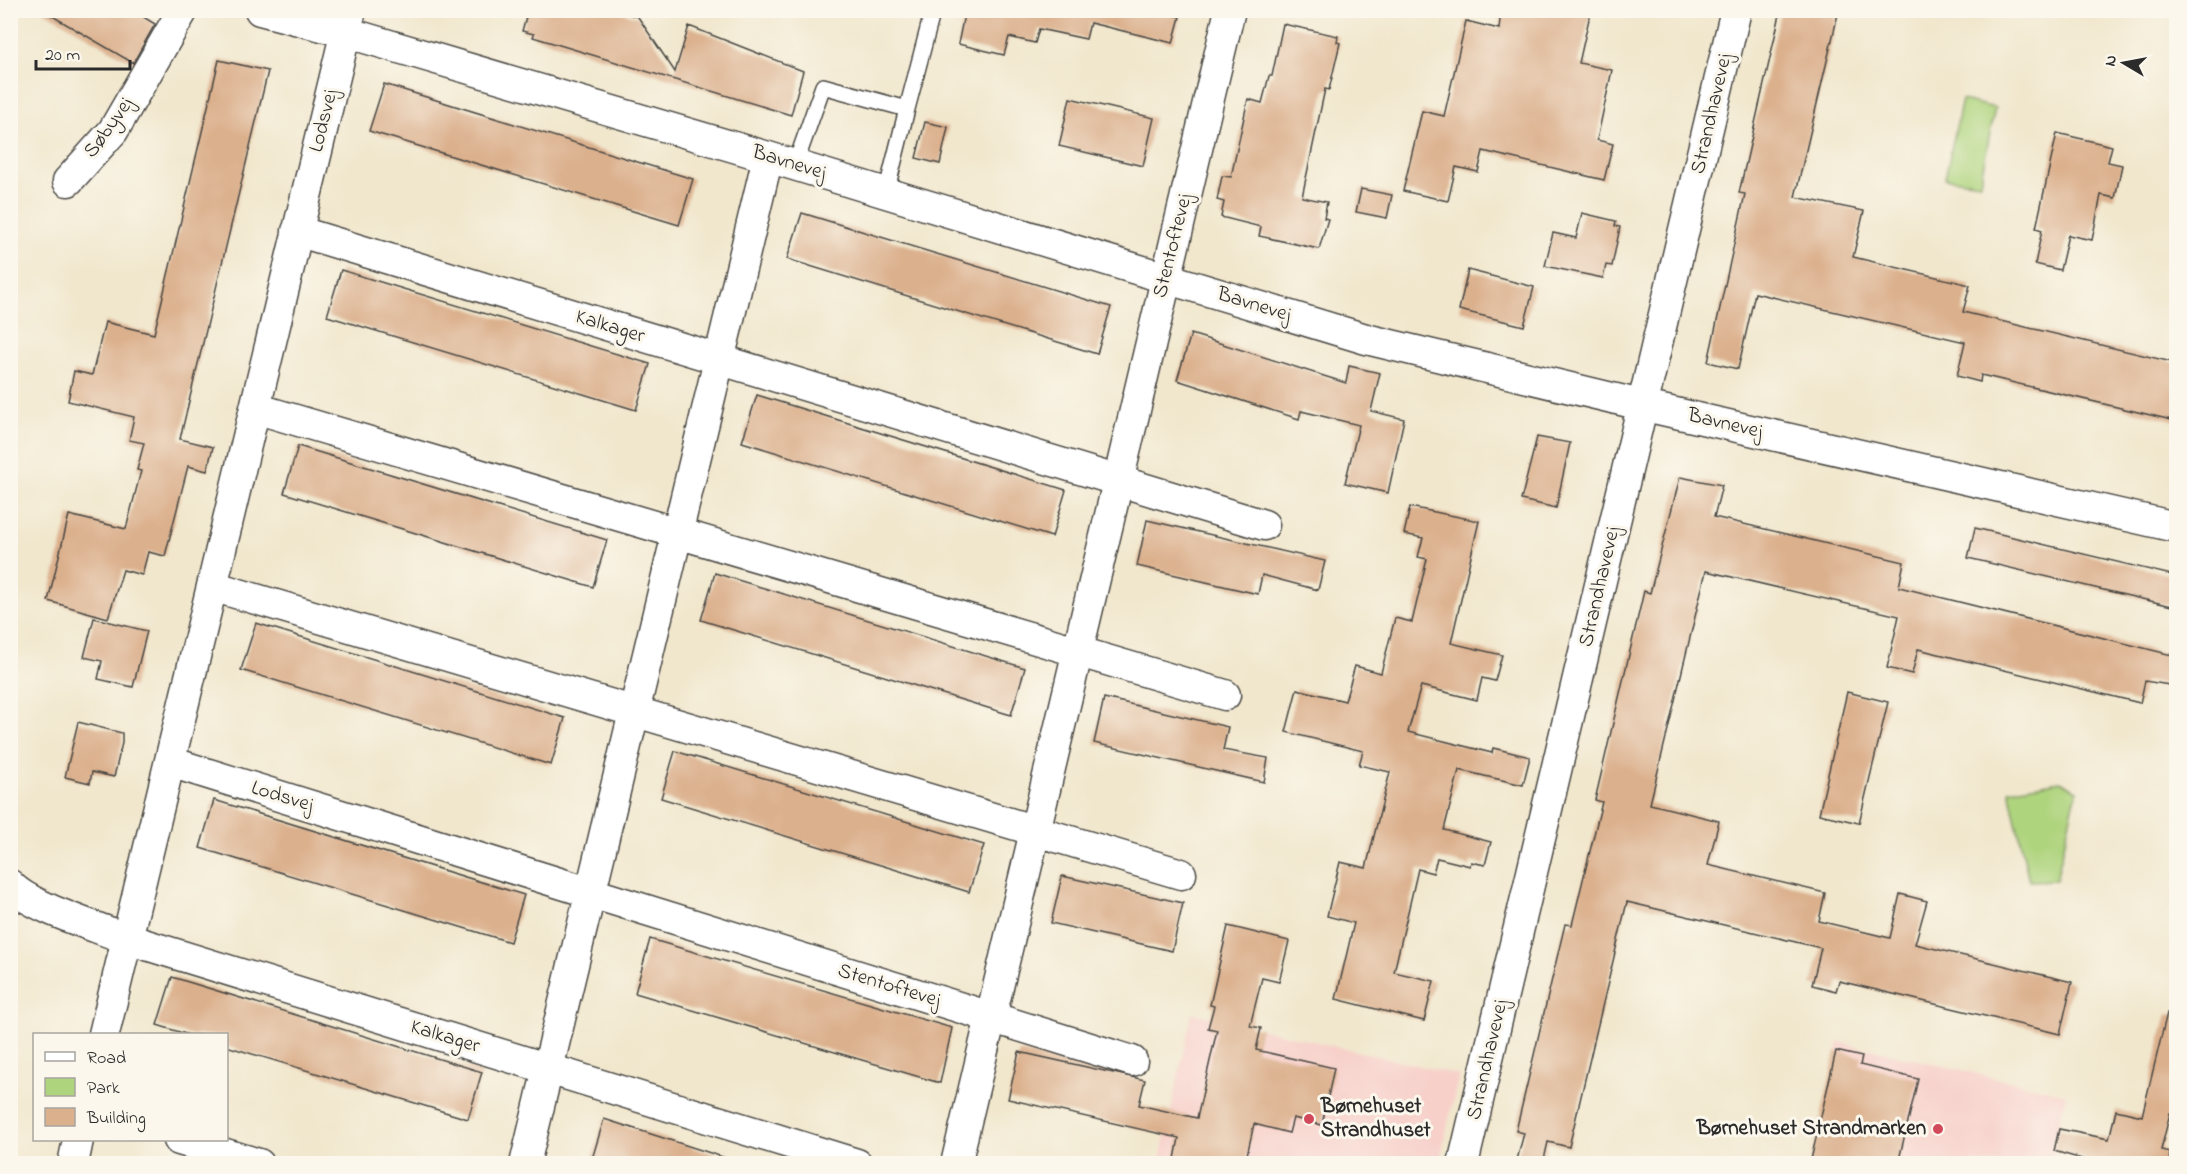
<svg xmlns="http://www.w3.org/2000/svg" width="2187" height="1174" font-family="'Indie Flower',sans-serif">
  <rect width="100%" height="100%" fill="#fbf7ec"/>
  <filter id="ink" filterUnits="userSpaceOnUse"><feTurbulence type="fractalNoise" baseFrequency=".0167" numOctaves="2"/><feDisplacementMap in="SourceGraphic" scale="12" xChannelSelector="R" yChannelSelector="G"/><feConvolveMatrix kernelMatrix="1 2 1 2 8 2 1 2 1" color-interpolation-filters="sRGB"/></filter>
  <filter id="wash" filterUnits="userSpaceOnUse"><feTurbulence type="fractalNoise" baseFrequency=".008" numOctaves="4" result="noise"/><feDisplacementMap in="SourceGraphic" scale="24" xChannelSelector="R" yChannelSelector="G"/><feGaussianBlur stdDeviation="1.35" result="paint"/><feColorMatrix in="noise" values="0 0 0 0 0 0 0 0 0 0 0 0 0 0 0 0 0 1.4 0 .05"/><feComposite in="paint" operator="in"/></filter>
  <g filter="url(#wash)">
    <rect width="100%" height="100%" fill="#f1e7cd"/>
    <!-- built -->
    <path fill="#f7d0ca" d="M 1192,1013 L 1459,1075 L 1439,1163 L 1159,1164 Z
      M 1839,1042 L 2066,1094 L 2051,1163 L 1810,1164 Z"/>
    <!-- green -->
    <path fill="#afd47e" stroke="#6d8054" stroke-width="1.5" d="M 1962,100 L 1995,108 L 1980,183 L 1945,178 Z
      M 2060,781 L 2077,790 L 2056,880 L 2029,881 L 2009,790 Z"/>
    <g id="blocks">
      <!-- building -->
      <path fill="#dbb08d" d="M 42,10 L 132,10 L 155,24 L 133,63 Z
        M 528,10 L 615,10 L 638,17 L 675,72 L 689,26 L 803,71 L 791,115 L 533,37 L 534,34 L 522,31 Z
        M 965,10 L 1153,10 L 1180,17 L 1173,43 L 1090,23 L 1086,39 L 1039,29 L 1035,43 L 1009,37 L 1004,55 L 958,44 Z
        M 1501,10 L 1591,10 L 1579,63 L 1612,70 L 1597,140 L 1613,144 L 1604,180 L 1483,151 L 1478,172 L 1456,167 L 1448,201 L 1403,191 L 1422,111 L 1444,116 L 1466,21 L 1499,29 Z
        M 1781,10 L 1839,10 L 1795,197 L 1864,211 L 1853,257 L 1970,285 L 1963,312 L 2176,363 L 2176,421 L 1981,375 L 1980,382 L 1957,376 L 1965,342 L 1755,293 L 1738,369 L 1708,362 L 1745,194 L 1739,193 Z
        M 1283,24 L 1338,36 L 1337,42 L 1340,43 L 1329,90 L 1325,89 L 1302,197 L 1327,202 L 1324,218 L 1328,219 L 1319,249 L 1259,236 L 1261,227 L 1221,217 L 1224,202 L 1217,200 L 1222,176 L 1231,177 L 1248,99 L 1262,103 L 1269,76 L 1272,76 Z
        M 219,60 L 268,71 L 180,439 L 213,447 L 207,471 L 188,466 L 165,556 L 148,552 L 142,575 L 123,570 L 108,618 L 48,601 L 69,515 L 126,529 L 141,471 L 137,470 L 144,443 L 129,440 L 134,417 L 68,401 L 74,371 L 92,375 L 105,322 L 154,334 Z
        M 384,84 L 693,179 L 679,225 L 369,131 Z
        M 1070,98 L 1154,118 L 1143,166 L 1059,146 Z
        M 925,122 L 948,127 L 940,164 L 916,158 Z
        M 2057,133 L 2112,146 L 2108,162 L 2122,165 L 2115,198 L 2101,195 L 2092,240 L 2068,235 L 2060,270 L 2035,264 L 2042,230 L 2036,228 Z
        M 1361,189 L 1392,195 L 1387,218 L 1356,212 Z
        M 802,213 L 1111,307 L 1097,354 L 787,259 Z
        M 1582,213 L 1616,221 L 1615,226 L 1620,227 L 1612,266 L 1606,265 L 1603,278 L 1545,266 L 1553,233 L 1576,238 Z
        M 341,270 L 650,364 L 636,410 L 327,316 Z
        M 1468,270 L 1534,287 L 1524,326 L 1459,310 Z
        M 1191,334 L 1346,383 L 1349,366 L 1380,373 L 1371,411 L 1404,419 L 1388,493 L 1345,483 L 1359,425 L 1301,411 L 1299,419 L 1177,380 Z
        M 757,395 L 1066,490 L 1052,537 L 742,442 Z
        M 1537,437 L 1570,443 L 1556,508 L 1521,500 Z
        M 298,446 L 607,540 L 593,587 L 284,493 Z
        M 1680,477 L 1722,485 L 1714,517 L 1904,562 L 1899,587 L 2176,656 L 2176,686 L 2145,681 L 2140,703 L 1918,649 L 1912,674 L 1887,668 L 1899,616 L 1706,571 L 1650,804 L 1719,821 L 1708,865 L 1825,893 L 1819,921 L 1890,938 L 1900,894 L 1927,901 L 1915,944 L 2072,982 L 2060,1034 L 1839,981 L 1836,991 L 1812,985 L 1821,948 L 1627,902 L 1569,1147 L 1548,1142 L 1543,1164 L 1516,1164 L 1524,1133 L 1516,1131 L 1565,924 L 1572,925 L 1602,802 L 1595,800 L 1644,591 L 1650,593 Z
        M 1410,507 L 1479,521 L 1451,643 L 1502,655 L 1495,681 L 1482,678 L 1477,700 L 1421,686 L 1408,732 L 1492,753 L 1493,748 L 1530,757 L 1523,785 L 1459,770 L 1444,830 L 1491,842 L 1485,865 L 1471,862 L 1470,866 L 1437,858 L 1433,873 L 1418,869 L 1394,972 L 1434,981 L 1424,1021 L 1336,999 L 1354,923 L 1327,916 L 1340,862 L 1366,868 L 1390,772 L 1359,765 L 1363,751 L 1286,732 L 1297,689 L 1345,701 L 1355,666 L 1381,673 L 1395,618 L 1412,622 L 1427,559 L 1418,557 L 1423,538 L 1404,534 Z
        M 1147,520 L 1325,561 L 1318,590 L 1262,575 L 1258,594 L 1137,566 Z
        M 1975,528 L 2176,576 L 2176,607 L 1968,558 Z
        M 715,573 L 1025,668 L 1011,715 L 701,620 Z
        M 94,618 L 147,631 L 133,687 L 98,679 L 102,661 L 84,657 Z
        M 256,623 L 565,718 L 551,765 L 241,670 Z
        M 1847,692 L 1888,702 L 1859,823 L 1819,814 Z
        M 1104,698 L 1228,727 L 1223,750 L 1268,758 L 1264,782 L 1094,743 Z
        M 78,722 L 122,733 L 122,743 L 114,777 L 92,772 L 90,783 L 65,777 Z
        M 675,751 L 984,845 L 969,892 L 661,798 Z
        M 214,800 L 524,895 L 510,942 L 200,848 Z
        M 1062,876 L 1183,903 L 1172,951 L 1051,923 Z
        M 1228,926 L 1289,941 L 1279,982 L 1262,978 L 1250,1026 L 1261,1028 L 1256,1050 L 1334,1068 L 1322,1125 L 1293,1118 L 1289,1133 L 1254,1124 L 1245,1164 L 1174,1164 L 1179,1138 L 1008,1099 L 1019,1052 L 1145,1080 L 1139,1105 L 1197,1118 L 1217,1030 L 1208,1028 L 1214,1006 L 1210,1005 Z
        M 650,939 L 952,1028 L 940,1083 L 635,993 Z
        M 172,977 L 482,1072 L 468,1119 L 226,1046 L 226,1035 L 189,1035 L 157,1025 Z
        M 2167,1013 L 2176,1014 L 2176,1114 L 2170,1113 L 2161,1150 L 2170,1152 L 2169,1164 L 2099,1164 L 2054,1151 L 2059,1129 L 2109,1139 L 2116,1110 L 2142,1116 Z
        M 1836,1051 L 1862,1057 L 1860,1065 L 1918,1079 L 1898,1164 L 1810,1164 Z
        M 604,1119 L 726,1158 L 725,1164 L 607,1164 L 592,1159 Z"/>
    </g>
  </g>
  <g filter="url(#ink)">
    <use href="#blocks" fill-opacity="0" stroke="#494743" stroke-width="1.5"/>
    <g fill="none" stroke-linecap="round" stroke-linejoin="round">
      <defs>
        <path id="lane" d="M 907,109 L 933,10
          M 795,165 L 823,86 L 907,109 L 886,193"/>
        <path id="street" d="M 260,10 L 345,32 L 768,157 L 1366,339 L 1658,409 L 2176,527
          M 68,181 L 113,131 L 183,10
          M 297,231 L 1264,525
          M 255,408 L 1225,695
          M 212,586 L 1181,874
          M 170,762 L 1132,1061
          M 10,885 C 30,907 98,927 127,939 L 857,1164
          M 104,1034 L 351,10
          M 179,1140 L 259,1164
          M 73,1164 L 78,1140
          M 525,1164 L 768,157
          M 956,1164 L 1230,10
          M 1463,1164 L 1736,10"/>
      </defs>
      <!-- lane casing -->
      <use href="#lane" stroke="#494743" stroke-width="18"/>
      <!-- street casing -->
      <use href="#street" stroke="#494743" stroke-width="33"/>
      <!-- lane -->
      <use href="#lane" stroke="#fff" stroke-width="15"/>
      <!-- street -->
      <use href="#street" stroke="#fff" stroke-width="30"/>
    </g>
  </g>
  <!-- markers -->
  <g fill="#d1495b" stroke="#fbf7ec" stroke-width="2">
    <circle cx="1309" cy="1119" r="6"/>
    <circle cx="1938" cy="1129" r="6"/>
  </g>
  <g text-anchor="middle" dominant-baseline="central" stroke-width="6" stroke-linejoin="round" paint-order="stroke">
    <!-- street labels -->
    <g font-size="21" fill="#2b2b2b" stroke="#fbf7ec">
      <text transform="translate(1712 114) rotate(-77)">Strandhavevej</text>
      <text transform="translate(324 121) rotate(-76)">Lodsvej</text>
      <text transform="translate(109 128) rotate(-54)">Søbyvej</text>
      <text transform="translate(789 163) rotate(17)">Bavnevej</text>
      <text transform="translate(1173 246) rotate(-76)">Stentoftevej</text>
      <text transform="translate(1254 305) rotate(17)">Bavnevej</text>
      <text transform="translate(610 327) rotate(17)">Kalkager</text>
      <text transform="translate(1725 424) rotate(13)">Bavnevej</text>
      <text transform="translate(1600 587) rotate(-77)">Strandhavevej</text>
      <text transform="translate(282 797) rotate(17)">Lodsvej</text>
      <text transform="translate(889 986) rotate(17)">Stentoftevej</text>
      <text transform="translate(445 1037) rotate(17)">Kalkager</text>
      <text transform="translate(1488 1060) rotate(-77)">Strandhavevej</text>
    </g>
    <!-- poi labels -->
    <g font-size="21" font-weight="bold" fill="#2b2b2b" stroke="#fbf7ec" text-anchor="start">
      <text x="1321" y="1107">Børnehuset<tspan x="1321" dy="24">Strandhuset</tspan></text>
      <text x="1926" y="1129" text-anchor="end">Børnehuset Strandmarken</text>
    </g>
  </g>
  <!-- margin -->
  <rect width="2187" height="1174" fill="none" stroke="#fbf7ec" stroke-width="36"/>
  <!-- legend -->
  <rect x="33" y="1033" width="195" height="108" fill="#fbf7ec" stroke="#a8a59f" stroke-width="1.5"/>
  <rect x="45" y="1052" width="30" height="9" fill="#ffffff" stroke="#a8a59f" stroke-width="1.5"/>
  <text x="87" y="1063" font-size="18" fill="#2b2b2b">Road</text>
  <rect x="45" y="1078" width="30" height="18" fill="#afd47e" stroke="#a8a59f" stroke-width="1.5"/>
  <text x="87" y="1093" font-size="18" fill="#2b2b2b">Park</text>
  <rect x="45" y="1108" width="30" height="18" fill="#dbb08d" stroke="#a8a59f" stroke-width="1.5"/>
  <text x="87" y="1123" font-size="18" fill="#2b2b2b">Building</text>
  <!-- north arrow -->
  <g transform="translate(2124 63) rotate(280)" stroke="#fbf7ec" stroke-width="4.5" paint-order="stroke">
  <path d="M0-4.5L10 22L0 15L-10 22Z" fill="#2b2b2b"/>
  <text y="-9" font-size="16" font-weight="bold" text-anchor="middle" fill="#2b2b2b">N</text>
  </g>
  <!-- scale -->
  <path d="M36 60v9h94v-9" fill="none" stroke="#2b2b2b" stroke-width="3"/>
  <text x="45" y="60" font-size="18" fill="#2b2b2b" stroke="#fbf7ec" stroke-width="4.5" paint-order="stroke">20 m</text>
</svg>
